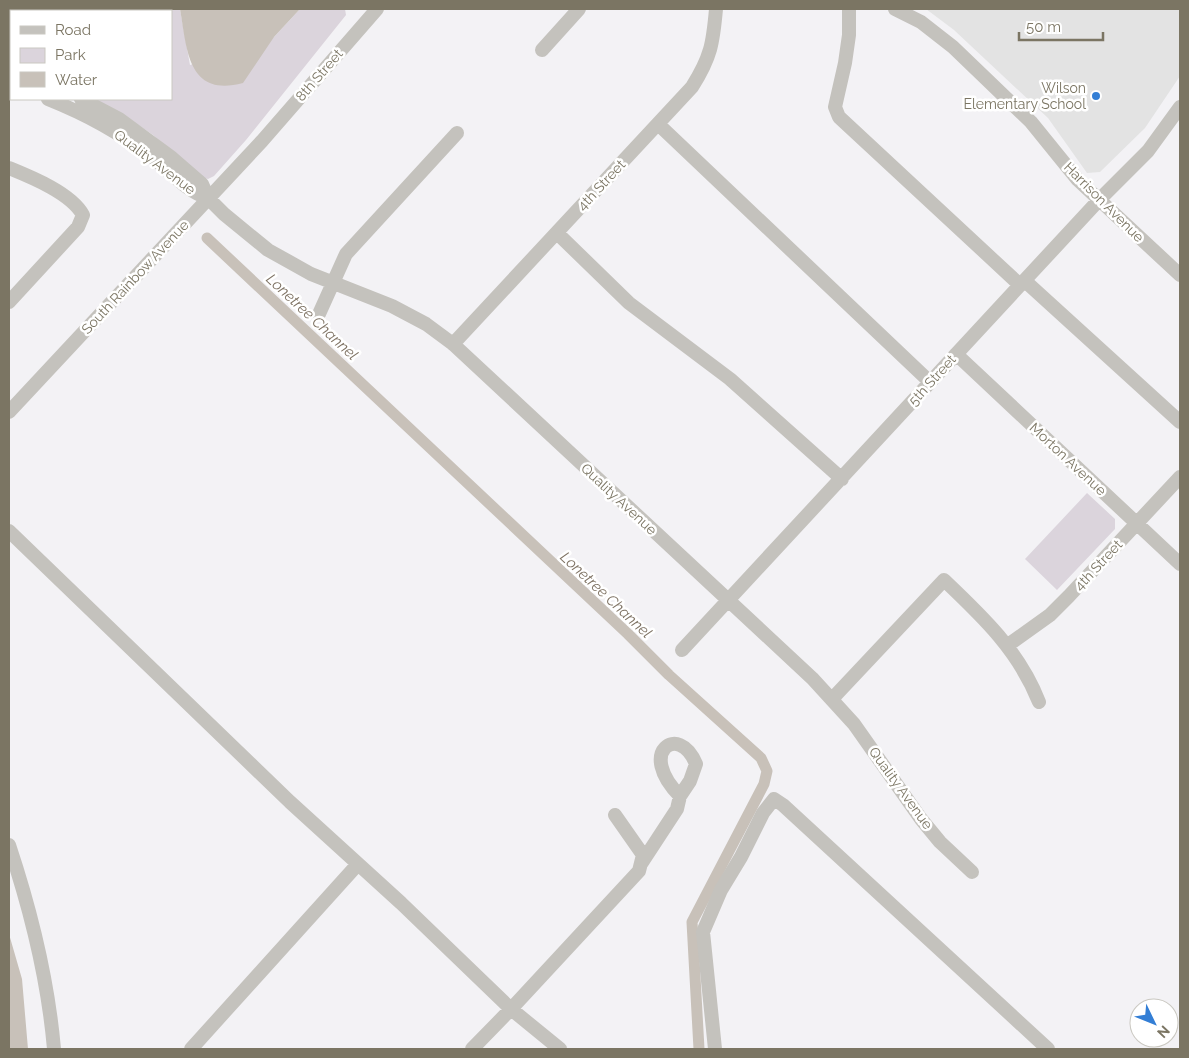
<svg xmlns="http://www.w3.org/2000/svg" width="1189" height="1058" font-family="Raleway,sans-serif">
  <rect width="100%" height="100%" fill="#f3f2f5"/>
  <!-- built -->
  <path fill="#e3e3e3" d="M 926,9 L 1180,9 L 1180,76 L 1145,128 L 1100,172 L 1087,173 L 1048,118 L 954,30 Z"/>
  <!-- green -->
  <path fill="#dbd4dc" d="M 77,9 L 180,9 L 190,65 L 274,37 L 300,9 L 345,9 L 346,15 L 246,140 L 214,176 L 208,179 C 191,175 168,147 153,135 C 134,121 113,110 92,99 L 171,99 L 171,11 L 75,11 Z
    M 1087,493 L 1115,519 L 1115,529 L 1057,590 L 1025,559 Z"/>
  <!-- water -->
  <path fill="#c8c1b9" d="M 180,9 L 300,9 L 274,37 L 243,83 C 187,98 187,48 180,9 Z
    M 9,934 L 22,979 L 28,1049 L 9,1049 Z"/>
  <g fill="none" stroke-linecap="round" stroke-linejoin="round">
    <!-- canal -->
    <path stroke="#c8c1b9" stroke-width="11" d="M 207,238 L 628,634 L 669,675 L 761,758 L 767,771 L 764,784 L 692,922 L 699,1049"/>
    <!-- minor -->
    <path stroke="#c4c2bd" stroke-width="14" d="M 849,9 L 849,35 L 845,63 L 835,107 L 839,117 L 1020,285
      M 895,9 L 921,22 L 953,47 L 1031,122 L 1078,180 L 1180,275
      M 54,11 L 55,9
      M 542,50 L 579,9
      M 9,82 L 11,78
      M 48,99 C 88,115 118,132 152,157 C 171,171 185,191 208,198
      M 81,99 L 119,119 L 172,158 L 202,184 L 208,198 L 224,214 L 268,250 L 311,274 L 392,306 L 426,324 L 453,344 L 812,678 L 854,724 L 921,819 L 940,842 L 972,872
      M 658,124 L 930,382
      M 9,168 C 31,177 71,193 83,215 L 78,227 L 9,302
      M 557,233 L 629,303 L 730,379 L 842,479
      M 1025,281 L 1180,422
      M 319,314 L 346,254 L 457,133
      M 453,344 L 692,87 C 711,57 713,43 716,9
      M 956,354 L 1180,564
      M 9,412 L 262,141 L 377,9
      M 9,531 L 290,802 L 401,903 L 511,1009 L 639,871 L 643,855 L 615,815
      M 1008,645 L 1050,615 L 1069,596 L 1180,477
      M 682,650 L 1099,200 L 1148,151 L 1180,107
      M 832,699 L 944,580 C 983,617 1019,651 1039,702
      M 9,845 C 31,911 48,980 54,1049
      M 641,864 L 677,809 L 680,796 L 690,781 L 696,764 C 679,722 636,752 680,796
      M 191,1049 L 358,864
      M 472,1049 L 511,1009 L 560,1049
      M 715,1049 L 703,932 L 721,890 L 741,857 L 763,813 L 774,799 L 783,805 L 1048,1049"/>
  </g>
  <!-- markers -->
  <circle fill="#337ed5" stroke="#fff" stroke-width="2" cx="1096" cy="96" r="5"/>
  <g text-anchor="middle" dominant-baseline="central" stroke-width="5" stroke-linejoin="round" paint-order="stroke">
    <!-- street labels -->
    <g font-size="14" fill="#7b7563" stroke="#fff">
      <text transform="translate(319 75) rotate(-49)">8th Street</text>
      <text transform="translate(155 162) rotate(37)">Quality Avenue</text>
      <text transform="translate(601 185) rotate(-47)">4th Street</text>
      <text transform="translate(1104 202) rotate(45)">Harrison Avenue</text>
      <text transform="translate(135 277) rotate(-47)">South Rainbow Avenue</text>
      <text transform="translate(932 380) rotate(-48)">5th Street</text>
      <text transform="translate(1068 459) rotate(43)">Morton Avenue</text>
      <text transform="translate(619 499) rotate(43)">Quality Avenue</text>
      <text transform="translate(1098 565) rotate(-47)">4th Street</text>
      <text transform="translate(901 788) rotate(54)">Quality Avenue</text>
    </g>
    <!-- poi labels -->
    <g font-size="14" fill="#7b7563" stroke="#fff" text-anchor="end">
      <text x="1086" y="88">Wilson<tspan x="1086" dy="16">Elementary School</tspan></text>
    </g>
    <!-- water labels -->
    <g font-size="15" font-style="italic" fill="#7e7263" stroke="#fff">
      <text transform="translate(312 317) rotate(43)">Lonetree Channel</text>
      <text transform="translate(606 595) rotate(43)">Lonetree Channel</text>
    </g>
  </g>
  <!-- border -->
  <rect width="1189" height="1058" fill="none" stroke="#7b7563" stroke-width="20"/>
  <!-- legend -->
  <rect x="10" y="10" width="162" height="90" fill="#ffffff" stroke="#cac8c1"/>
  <rect x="20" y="26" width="25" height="8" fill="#c4c2bd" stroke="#cac8c1"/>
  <text x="55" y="35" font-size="15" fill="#7b7563">Road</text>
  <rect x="20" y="48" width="25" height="15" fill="#dbd4dc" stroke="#cac8c1"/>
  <text x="55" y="60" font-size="15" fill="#7b7563">Park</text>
  <rect x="20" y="72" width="25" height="15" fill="#c8c1b9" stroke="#cac8c1"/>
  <text x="55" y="85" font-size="15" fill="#7b7563">Water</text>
  <!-- north arrow -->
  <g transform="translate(1154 1023) rotate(133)"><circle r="24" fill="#ffffff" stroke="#cac8c1"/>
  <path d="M0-4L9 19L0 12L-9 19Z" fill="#337ed5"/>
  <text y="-8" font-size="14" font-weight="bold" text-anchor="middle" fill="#7b7563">N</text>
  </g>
  <!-- scale -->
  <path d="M1019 32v8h84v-8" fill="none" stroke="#7b7563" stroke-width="2.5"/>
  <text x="1026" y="32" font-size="15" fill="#7b7563" stroke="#ffffff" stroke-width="4" paint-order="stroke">50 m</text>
</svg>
